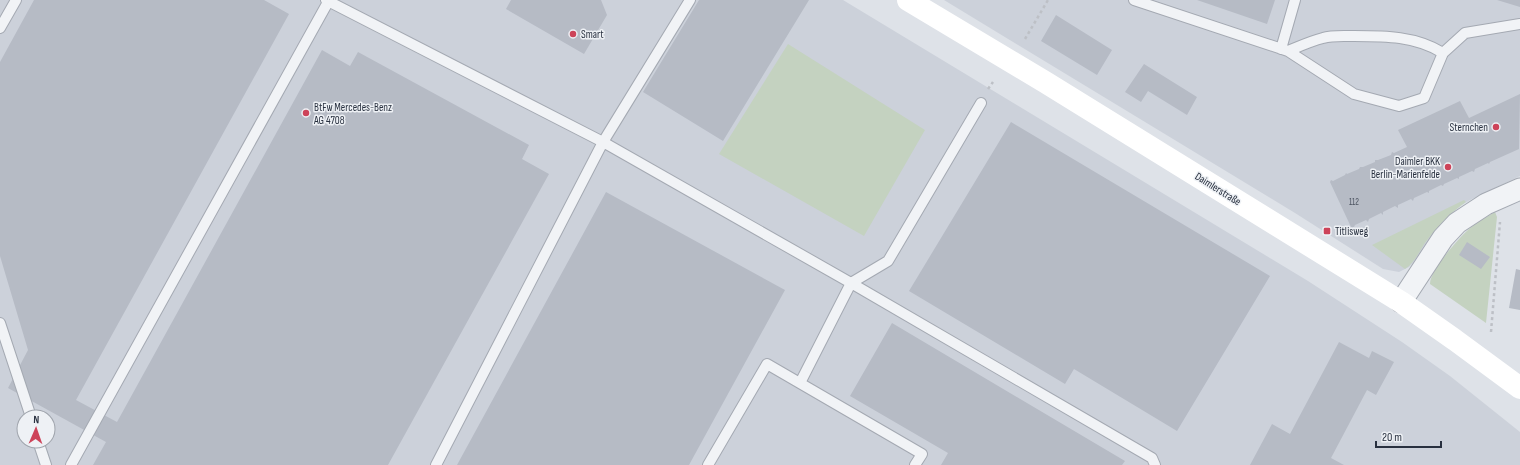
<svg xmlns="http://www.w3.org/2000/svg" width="1520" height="465" font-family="'Sofia Sans Condensed',sans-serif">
  <rect width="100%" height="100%" fill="#dee2e8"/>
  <!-- built -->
  <path fill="#ccd1da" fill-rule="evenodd" d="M 0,0 L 843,0 L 1308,281 L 1402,342 L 1450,376 L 1520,432 L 1520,465 L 0,465 ZM 24,417 L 48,417 L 48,441 L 24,441 Z
    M 944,0 L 1520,0 L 1520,176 L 1472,199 L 1461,205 L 1442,223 L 1428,241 L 1413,263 L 1409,267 L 1399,272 L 1383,269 L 1295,213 Z"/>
  <!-- green -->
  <path fill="#c4d2c0" d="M 788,44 L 925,130 L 864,236 L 719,154 Z
    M 1464,200 L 1466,202 C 1451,212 1438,226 1428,239 C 1420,249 1416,262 1405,269 L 1372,245 Z
    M 1495,212 L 1497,217 L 1486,323 L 1430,284 C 1430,270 1459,238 1469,229 C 1477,222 1487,217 1495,212 Z"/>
  <!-- building -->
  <path fill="#b6bbc5" d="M 34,0 L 264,0 L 289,14 L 76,400 L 117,422 L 322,50 L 350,66 L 358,52 L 529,145 L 522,159 L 549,174 L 388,465 L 93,465 L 106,442 L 8,388 L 28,350 L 0,256 L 0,62 Z
    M 511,0 L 601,0 L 607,15 L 584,54 L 506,9 Z
    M 699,0 L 809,0 L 723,141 L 643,92 Z
    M 1197,0 L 1275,0 L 1267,24 Z
    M 1497,0 L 1520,0 L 1520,7 Z
    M 1056,15 L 1112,50 L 1097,75 L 1041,41 Z
    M 1144,64 L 1197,97 L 1187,115 L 1148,91 L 1141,102 L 1125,92 Z
    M 1520,94 L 1519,149 L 1490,162 L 1489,164 L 1488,163 L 1475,169 L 1474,172 L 1472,171 L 1459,177 L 1459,179 L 1457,178 L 1444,184 L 1443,186 L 1441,185 L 1429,191 L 1429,193 L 1427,192 L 1414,198 L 1413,201 L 1411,199 L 1398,205 L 1398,208 L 1395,206 L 1383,212 L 1383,215 L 1381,213 L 1369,219 L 1368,222 L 1366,220 L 1355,225 L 1354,227 L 1351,227 L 1330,182 L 1331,180 L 1333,181 L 1345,175 L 1346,173 L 1347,174 L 1359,169 L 1360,167 L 1363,167 L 1375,162 L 1375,160 L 1378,160 L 1391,155 L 1392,152 L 1394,153 L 1407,147 L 1398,130 L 1460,101 L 1469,118 Z
    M 1011,122 L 1270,276 L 1177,431 L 1074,369 L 1065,384 L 909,291 Z
    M 606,192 L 785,290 L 689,465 L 457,465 Z
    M 1467,242 L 1490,257 L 1481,269 L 1459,255 Z
    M 1516,269 L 1520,270 L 1520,310 L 1509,308 Z
    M 892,323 L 1125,461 L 1122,465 L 941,465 L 948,453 L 850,396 Z
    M 1339,342 L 1369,358 L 1372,351 L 1394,362 L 1376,395 L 1367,390 L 1331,458 L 1344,465 L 1250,465 L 1272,424 L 1290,434 Z"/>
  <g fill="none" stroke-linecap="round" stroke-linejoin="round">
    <defs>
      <path id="lane" d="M 326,0 L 603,142 L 851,283 L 1152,458 L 1155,465
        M 1134,0 L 1288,51 L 1354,94 L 1399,106 L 1424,98 L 1443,53 L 1465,33 L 1520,24
        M 0,28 L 16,0
        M 1281,49 L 1295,0
        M 1288,51 C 1300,46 1311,41 1323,38 C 1332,35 1344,36 1354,36 C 1385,36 1416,36 1443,53
        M 0,323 L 31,417
        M 800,383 L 851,283 L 888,261 L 981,103
        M 38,441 L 46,465
        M 71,465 L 328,2 L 331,0
        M 436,465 L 603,142 L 690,0
        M 708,465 L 767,364 L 922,454 L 915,465"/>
      <path id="street" d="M 1401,302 L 1443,238 L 1457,223 L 1486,204 L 1520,189"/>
    </defs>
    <!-- lane casing -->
    <use href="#lane" stroke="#a4a9b2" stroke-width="12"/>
    <!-- street casing -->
    <use href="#street" stroke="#a4a9b2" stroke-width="23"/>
    <!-- path -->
    <path stroke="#bdc0c6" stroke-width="2.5" stroke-dasharray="3 3" stroke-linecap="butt" d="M 1025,39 L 1048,0
      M 988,89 L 993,82
      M 1491,332 L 1500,222"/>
    <!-- lane -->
    <use href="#lane" stroke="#f1f3f6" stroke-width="10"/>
    <!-- street -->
    <use href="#street" stroke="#f1f3f6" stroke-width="21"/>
    <!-- secondary -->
    <path stroke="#fff" stroke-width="22" d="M 908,0 L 1045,82 L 1401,302 L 1455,340 L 1520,388"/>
  </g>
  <!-- markers -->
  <g fill="#cd4359" stroke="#eef1f5" stroke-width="1.5">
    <circle cx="573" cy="34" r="4"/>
    <circle cx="306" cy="113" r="4"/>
    <circle cx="1496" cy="127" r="4"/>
    <circle cx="1448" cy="167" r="4"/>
    <rect x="1323" y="227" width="8" height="8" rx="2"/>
  </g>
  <g text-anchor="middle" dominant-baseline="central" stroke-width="3" stroke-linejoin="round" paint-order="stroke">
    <!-- number labels -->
    <g font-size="9" fill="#4c5360">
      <text x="1354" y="202">112</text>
    </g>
    <!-- poi labels -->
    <g font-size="11" fill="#28303f" stroke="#eef1f5" text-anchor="start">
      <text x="581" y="34">Smart</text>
      <text x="314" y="107">BtFw Mercedes-Benz<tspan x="314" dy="13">AG 4708</tspan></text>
      <text x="1488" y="127" text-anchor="end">Sternchen</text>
      <text x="1440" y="161" text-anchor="end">Daimler BKK<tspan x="1440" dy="13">Berlin-Marienfelde</tspan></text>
      <text x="1335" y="231">Titlisweg</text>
    </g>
    <!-- street labels -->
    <g font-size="11" fill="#28303f" stroke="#eef1f5">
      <text transform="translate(1218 189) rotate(32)">Daimlerstraße</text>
    </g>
  </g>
  <!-- north arrow -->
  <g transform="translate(36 429) rotate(2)"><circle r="19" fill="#eef1f5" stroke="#9fa4ac"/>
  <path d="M0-3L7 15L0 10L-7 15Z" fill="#cd4359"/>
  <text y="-6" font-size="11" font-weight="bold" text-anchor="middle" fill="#28303f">N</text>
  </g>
  <!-- scale -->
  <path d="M1376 441v6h65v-6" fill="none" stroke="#28303f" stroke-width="2"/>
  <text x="1382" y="441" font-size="12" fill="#28303f" stroke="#eef1f5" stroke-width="3" paint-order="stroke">20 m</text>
</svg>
